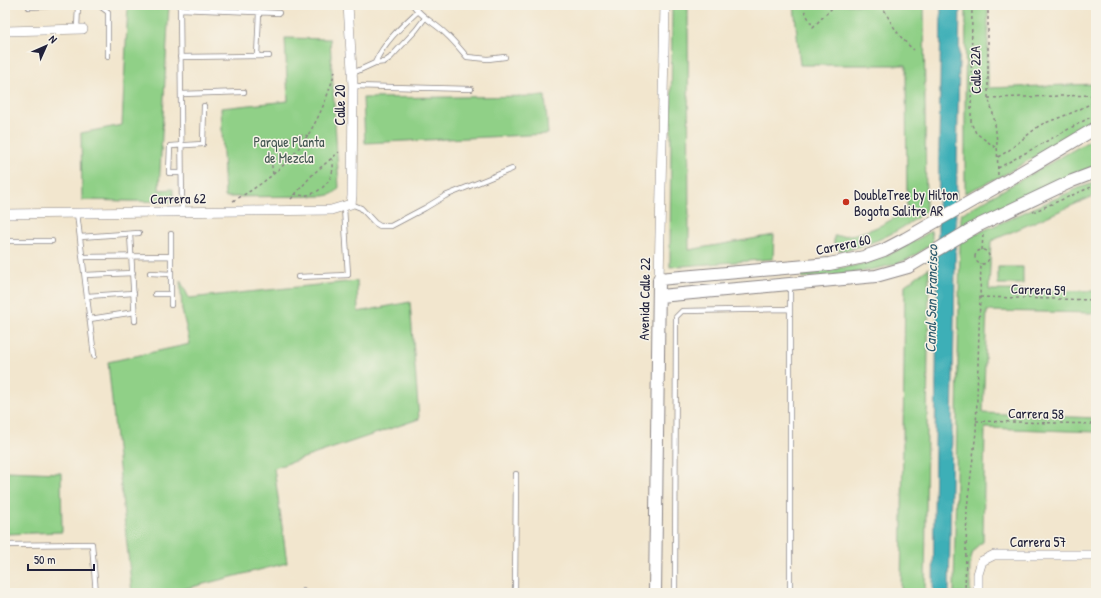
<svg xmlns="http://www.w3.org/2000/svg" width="1101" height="598" font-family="'Patrick Hand',sans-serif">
  <rect width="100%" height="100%" fill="#f7f3e8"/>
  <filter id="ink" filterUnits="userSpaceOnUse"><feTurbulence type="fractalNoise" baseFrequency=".025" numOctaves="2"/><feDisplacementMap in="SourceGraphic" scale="8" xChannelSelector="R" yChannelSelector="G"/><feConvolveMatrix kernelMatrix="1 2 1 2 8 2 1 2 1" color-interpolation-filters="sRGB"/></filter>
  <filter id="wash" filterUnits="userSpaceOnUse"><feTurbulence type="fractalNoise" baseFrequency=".012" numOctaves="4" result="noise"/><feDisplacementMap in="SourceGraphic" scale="16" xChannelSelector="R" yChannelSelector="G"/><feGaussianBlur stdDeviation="0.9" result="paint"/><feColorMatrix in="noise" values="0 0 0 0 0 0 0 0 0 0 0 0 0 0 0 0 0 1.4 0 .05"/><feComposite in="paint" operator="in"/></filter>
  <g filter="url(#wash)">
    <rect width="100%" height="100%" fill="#f2e6ce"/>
    <!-- green -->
    <path fill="#90d087" stroke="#597961" d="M 128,5 L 169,5 L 159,190 L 173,189 L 173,202 L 82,200 L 81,133 L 122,125 Z
      M 672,5 L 688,5 L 689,250 L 774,235 L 773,259 L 670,267 Z
      M 794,5 L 924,5 L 926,211 C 904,228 885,239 858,247 C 851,249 844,252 837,250 L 834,243 L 834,236 C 859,237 887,225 907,209 L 906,65 L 800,65 Z
      M 966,5 L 988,5 L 988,88 L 1096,84 L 1096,121 L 1002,176 L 965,193 L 965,116 Z
      M 285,38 L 330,39 L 339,187 C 336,193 332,195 324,196 L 225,197 L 221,108 L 288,101 Z
      M 545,96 L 548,134 L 365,143 L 363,98 Z
      M 1096,137 L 1095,166 L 961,227 L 961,214 Z
      M 1095,183 L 1096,195 L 991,241 L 989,290 L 1095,291 L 1096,313 L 987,311 L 983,413 L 1096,418 L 1096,432 L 985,428 L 983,542 C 965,551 971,577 970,593 L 954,593 L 960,241 L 1081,187 Z
      M 931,231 L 933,243 C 926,247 919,253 912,257 C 886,271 832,276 802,278 L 803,271 C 822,269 842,269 861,264 C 886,258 909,245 931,231 Z
      M 998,267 L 1023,267 L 1023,284 L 998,284 Z
      M 929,268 L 925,593 L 901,593 L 905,285 Z
      M 180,280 L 189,298 L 357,281 L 358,312 L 410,302 L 419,419 L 274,468 L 287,563 L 168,593 L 132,593 L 108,362 L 190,344 L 182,310 Z
      M 5,471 L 61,473 L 62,532 L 5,534 Z"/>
    <!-- water -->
    <path fill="#3eafb7" stroke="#306879" d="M 941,5 L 960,5 L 949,593 L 933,593 Z"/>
  </g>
  <g filter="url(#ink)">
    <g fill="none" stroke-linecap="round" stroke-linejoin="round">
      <defs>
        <path id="lane" d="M 83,5 L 100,6 L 108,12 L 108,56
          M 180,5 L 182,212
          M 413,5 C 422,18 435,23 446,34 C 454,41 460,49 467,57 L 488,59 L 505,57
          M 29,7 L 71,5
          M 180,9 L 279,13
          M 77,29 L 78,5
          M 257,56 L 259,12
          M 180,57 L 269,56
          M 375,63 C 384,42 401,27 418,11
          M 353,73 L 375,63 L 384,62 L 390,58 L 416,30 L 425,18
          M 353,86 L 471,89
          M 181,94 L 244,92
          M 181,173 L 169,173 L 170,146 L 203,144 L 204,106
          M 351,204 L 361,208 L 375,223 L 380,226 L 391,226 L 425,208 L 445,196 L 512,169
          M 77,213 L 94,356
          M 130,234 L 135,321
          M 171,234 L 171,305
          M 80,237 L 139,233
          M 5,241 L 52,241
          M 83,257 L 171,256
          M 150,273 L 171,274
          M 85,275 L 133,273
          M 298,277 L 348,275 L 344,207
          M 155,294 L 171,294
          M 87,296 L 134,293
          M 90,319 L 135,312
          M 5,545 L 92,544 L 96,593
          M 303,591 L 303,593
          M 515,593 L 516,474
          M 675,593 L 676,317 L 682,311 L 790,309
          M 790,593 L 790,285"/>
        <path id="street" d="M 5,31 L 83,29
          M 5,214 L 331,210 L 351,204 L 352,196 L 353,86 L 348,5
          M 659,279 L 665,5
          M 978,593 L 978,574 L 982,561 L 994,555 L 1096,555"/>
        <path id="secondary" d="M 660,296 L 876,276 L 908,267 L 977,226 L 1072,181 L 1096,172
          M 655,593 L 659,279 L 829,264 L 864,257 L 884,250 L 905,239 L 998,186 L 1096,128"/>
      </defs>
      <!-- lane casing -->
      <use href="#lane" stroke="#8a8484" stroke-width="6"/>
      <!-- street casing -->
      <use href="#street" stroke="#8a8484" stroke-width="10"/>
      <!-- secondary casing -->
      <use href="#secondary" stroke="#8a8484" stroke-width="14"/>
      <!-- path -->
      <path stroke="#8a8484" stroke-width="1.5" stroke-dasharray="3 3" stroke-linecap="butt" d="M 805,5 L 804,10 L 813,27 L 835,5
        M 882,5 C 890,22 899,38 914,50
        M 972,5 L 971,123 L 976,133 L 996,148
        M 988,5 L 988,98 C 998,122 997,149 998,175
        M 988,98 L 1096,95
        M 998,157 L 1008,151 L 1040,125 L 1074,112 L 1096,101
        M 998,168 L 1096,114
        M 273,174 C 272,168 271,162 273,155 C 278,142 294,131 308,136
        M 294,194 C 299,195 303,196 307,195 C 324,192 337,175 332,158
        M 291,199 L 313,174 L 339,152
        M 233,201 C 290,170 318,133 335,71
        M 1033,212 L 1096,185
        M 982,250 L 983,234
        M975 257a7 7 0 1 1 14 0a7 7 0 1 1-14 0Z
        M 980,297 L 1096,300
        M 976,421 L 1096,424
        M 965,593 L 967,508 L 976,432 L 981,263"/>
      <!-- lane -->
      <use href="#lane" stroke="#fff" stroke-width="4.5"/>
      <!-- street -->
      <use href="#street" stroke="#fff" stroke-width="9"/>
      <!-- secondary -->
      <use href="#secondary" stroke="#fff" stroke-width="12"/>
    </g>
  </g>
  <!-- markers -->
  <circle fill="#c8321e" stroke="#f7f3e8" stroke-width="1.5" cx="846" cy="202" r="4"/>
  <g text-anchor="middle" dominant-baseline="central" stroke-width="3" stroke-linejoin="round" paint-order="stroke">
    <!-- street labels -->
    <g font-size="14" fill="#22223b" stroke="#f7f3e8">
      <text transform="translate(975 70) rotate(-91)">Calle 22A</text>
      <text transform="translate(339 105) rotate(-90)">Calle 20</text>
      <text transform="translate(178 198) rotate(-1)">Carrera 62</text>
      <text transform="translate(843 244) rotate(-12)">Carrera 60</text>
      <text transform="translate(1038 289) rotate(2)">Carrera 59</text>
      <text transform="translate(644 299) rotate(-89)">Avenida Calle 22</text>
      <text transform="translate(1036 413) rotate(1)">Carrera 58</text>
      <text x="1038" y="541">Carrera 57</text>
    </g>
    <!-- park labels -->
    <g font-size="14" fill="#435652" stroke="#f7f3e8">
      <text x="289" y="141">Parque Planta<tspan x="289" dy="16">de Mezcla</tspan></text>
    </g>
    <!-- poi labels -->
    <g font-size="14" fill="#22223b" stroke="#f7f3e8" text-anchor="start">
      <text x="854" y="194">DoubleTree by Hilton<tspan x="854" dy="16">Bogota Salitre AR</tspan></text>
    </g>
    <!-- water labels -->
    <g font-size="15" font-style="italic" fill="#2d5a6d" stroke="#f7f3e8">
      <text transform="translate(931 299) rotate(-89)">Canal San Francisco</text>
    </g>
  </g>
  <!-- margin -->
  <rect width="1101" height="598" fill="none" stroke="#f7f3e8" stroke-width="20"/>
  <!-- north arrow -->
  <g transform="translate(46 46) rotate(45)" stroke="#f7f3e8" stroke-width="3" paint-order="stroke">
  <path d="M0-3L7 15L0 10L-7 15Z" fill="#22223b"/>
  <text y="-6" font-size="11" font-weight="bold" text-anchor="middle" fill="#22223b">N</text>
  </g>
  <!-- scale -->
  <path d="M28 564v6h66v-6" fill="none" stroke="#22223b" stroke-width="2"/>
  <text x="34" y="564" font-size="12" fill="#22223b" stroke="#f7f3e8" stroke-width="3" paint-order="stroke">50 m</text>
</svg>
